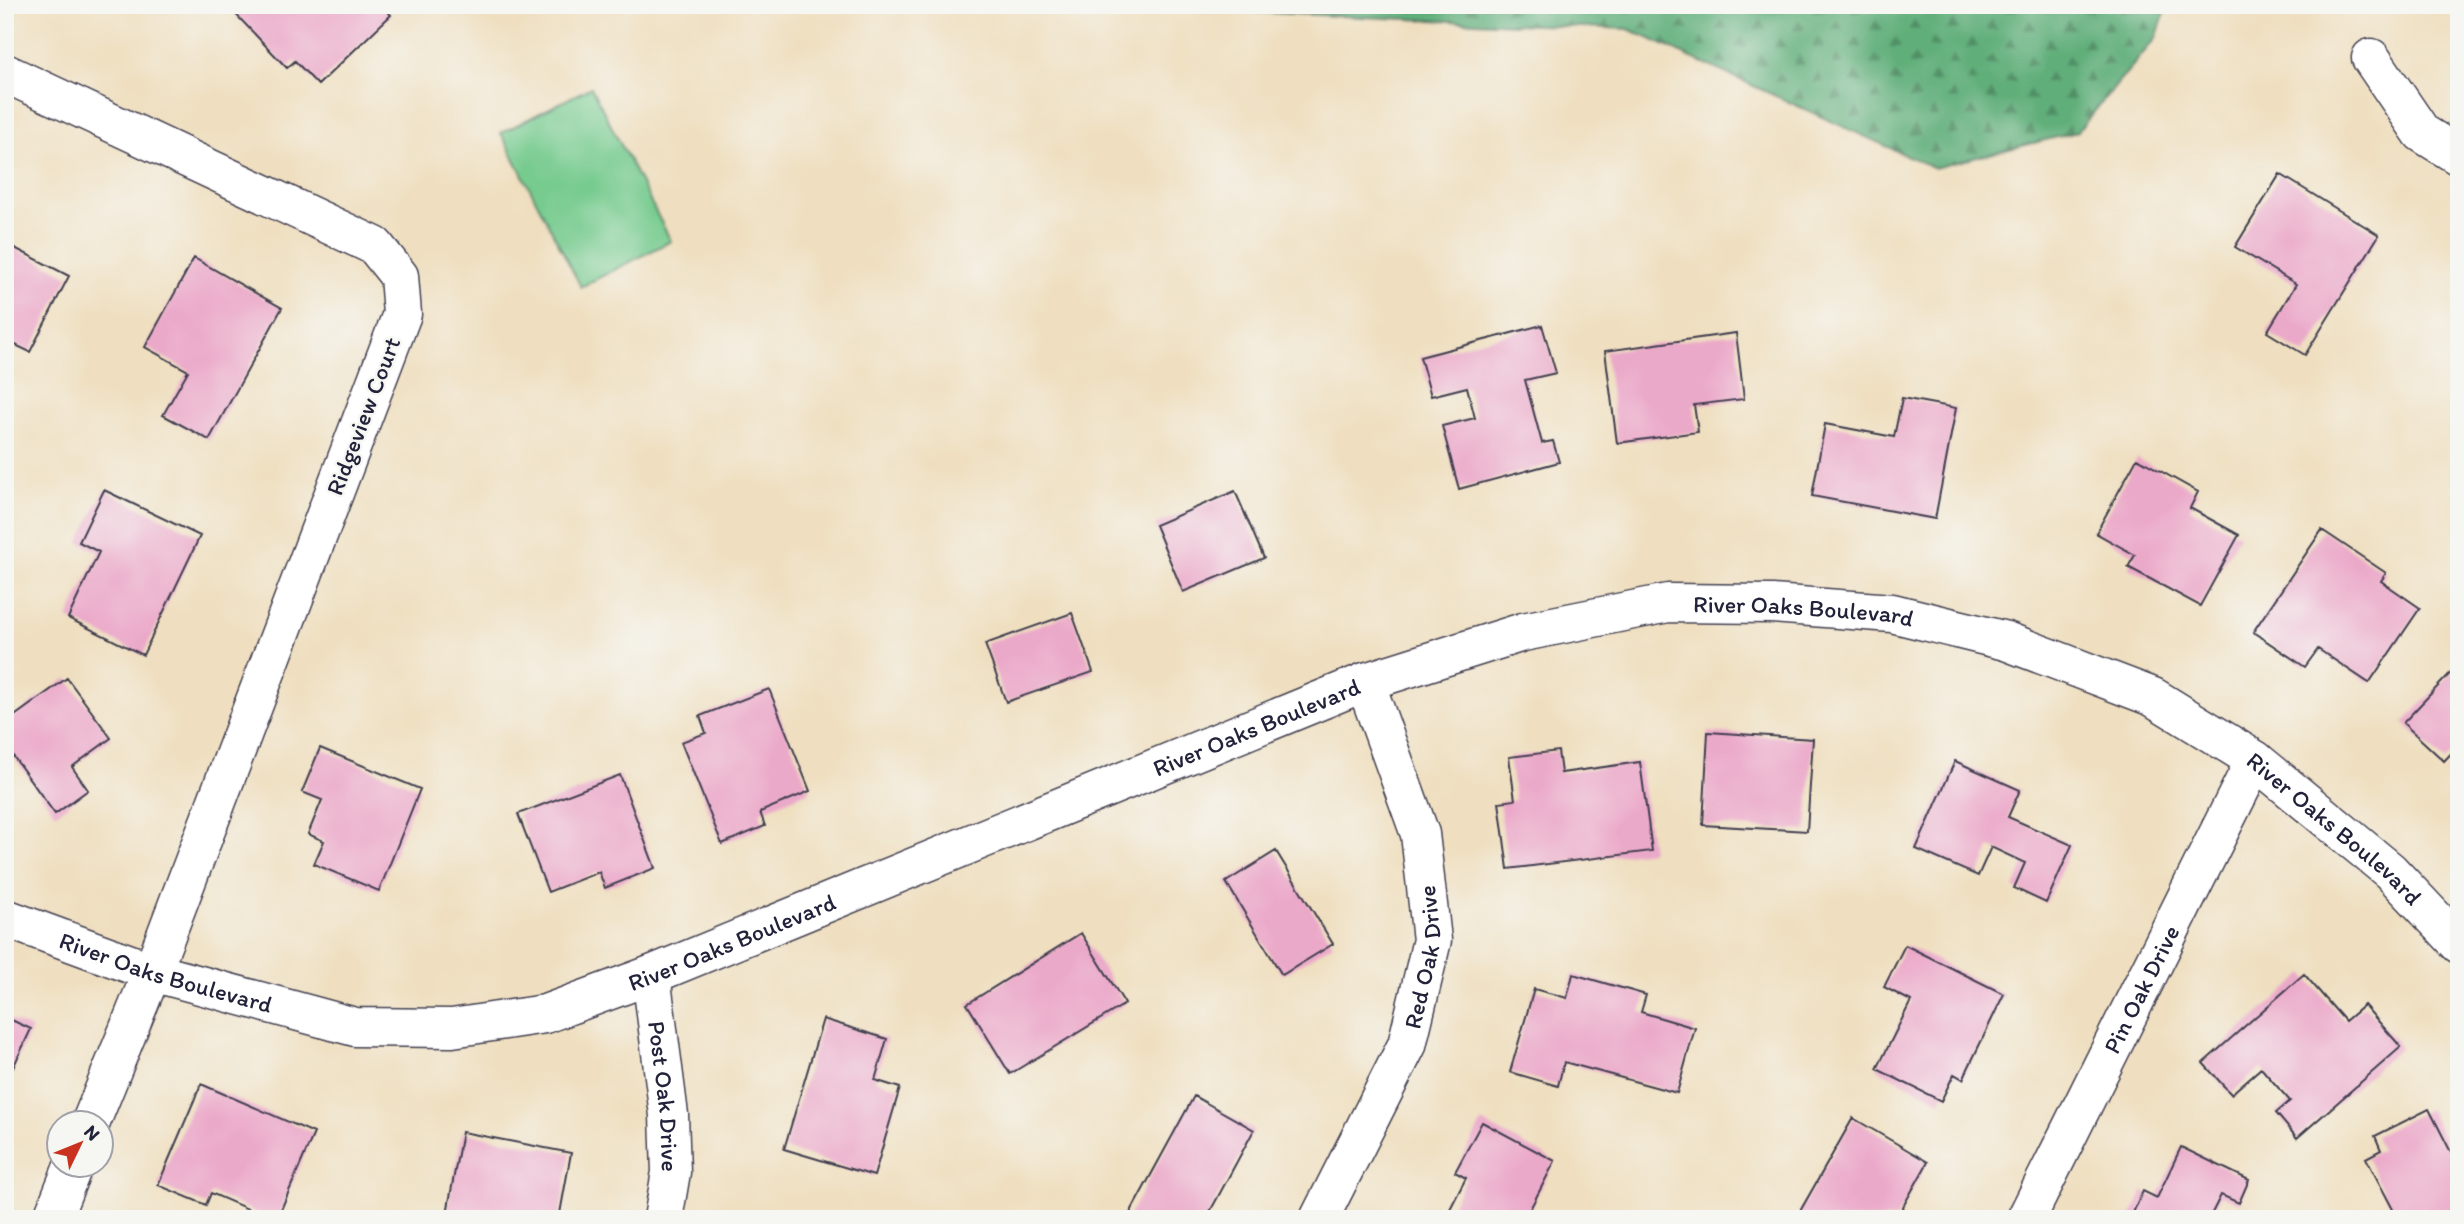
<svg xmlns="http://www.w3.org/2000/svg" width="2464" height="1224" font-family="Itim,sans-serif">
  <defs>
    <pattern id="forest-firs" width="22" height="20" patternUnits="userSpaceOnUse" patternTransform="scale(1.75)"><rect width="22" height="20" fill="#61af7a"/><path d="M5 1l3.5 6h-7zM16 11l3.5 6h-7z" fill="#508e65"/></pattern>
  </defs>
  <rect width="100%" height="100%" fill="#f6f6f2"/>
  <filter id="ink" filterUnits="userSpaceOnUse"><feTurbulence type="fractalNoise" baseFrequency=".0143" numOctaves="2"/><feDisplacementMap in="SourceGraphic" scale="14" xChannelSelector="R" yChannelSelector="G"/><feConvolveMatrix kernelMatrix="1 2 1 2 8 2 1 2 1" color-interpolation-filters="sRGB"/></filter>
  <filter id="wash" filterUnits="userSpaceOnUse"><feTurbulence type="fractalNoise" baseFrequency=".00686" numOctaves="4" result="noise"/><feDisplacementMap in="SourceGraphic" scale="28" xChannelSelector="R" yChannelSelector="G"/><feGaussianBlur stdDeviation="1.57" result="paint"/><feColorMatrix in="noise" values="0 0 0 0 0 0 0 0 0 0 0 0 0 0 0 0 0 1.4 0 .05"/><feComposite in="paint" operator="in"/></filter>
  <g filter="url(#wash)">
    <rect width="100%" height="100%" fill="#efdfc0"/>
    <!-- forest -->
    <path fill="url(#forest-firs)" stroke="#42685a" stroke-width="2" d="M 1095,5 L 2168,5 L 2156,38 L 2077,132 L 1934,168 L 1628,29 Z"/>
    <!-- park -->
    <path fill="#77cb8f" stroke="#4c7665" stroke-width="2" d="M 591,87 L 671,241 L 581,287 L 501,133 Z"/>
    <g id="blocks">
      <!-- building -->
      <path fill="#eba9c9" d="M 227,5 L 382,5 L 391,15 L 318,85 L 295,61 L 287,68 Z
        M 2280,174 L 2379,235 L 2305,355 L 2267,332 L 2296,284 L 2235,247 Z
        M 5,243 L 69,276 L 30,352 L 5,340 Z
        M 194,258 L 282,308 L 209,440 L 163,415 L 188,371 L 145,347 Z
        M 1542,325 L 1556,373 L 1525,380 L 1542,443 L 1553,441 L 1559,462 L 1459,489 L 1442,426 L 1475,418 L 1467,387 L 1431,396 L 1420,357 Z
        M 1736,333 L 1744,399 L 1694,405 L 1698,432 L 1617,443 L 1605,351 Z
        M 1902,398 L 1956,408 L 1935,519 L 1812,496 L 1825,424 L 1894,437 Z
        M 2137,458 L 2198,492 L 2190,508 L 2239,535 L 2200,606 L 2128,567 L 2135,555 L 2096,533 Z
        M 104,490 L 200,536 L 143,655 L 68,618 L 99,552 L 79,542 Z
        M 1235,491 L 1264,558 L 1183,592 L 1155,525 Z
        M 2322,530 L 2386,573 L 2381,581 L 2420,608 L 2369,683 L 2318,649 L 2305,667 L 2253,632 Z
        M 1072,613 L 1093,672 L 1006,702 L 985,644 Z
        M 2459,664 L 2459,745 L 2444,761 L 2403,723 Z
        M 67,678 L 111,738 L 72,767 L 88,790 L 55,814 L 5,745 L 5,723 Z
        M 769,689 L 810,791 L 760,812 L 765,826 L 722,844 L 681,742 L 706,733 L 700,716 Z
        M 1708,732 L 1813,739 L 1807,831 L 1703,825 Z
        M 320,748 L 420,789 L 379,891 L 314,864 L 324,841 L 308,834 L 322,800 L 302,792 Z
        M 1558,751 L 1561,773 L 1640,762 L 1652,851 L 1508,869 L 1499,802 L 1515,800 L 1509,757 Z
        M 1955,761 L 2020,790 L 2008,817 L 2072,845 L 2046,903 L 2014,888 L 2025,863 L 1991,847 L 1978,876 L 1916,849 Z
        M 620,775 L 655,868 L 605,888 L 599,872 L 548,892 L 518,814 Z
        M 1276,851 L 1333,944 L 1282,975 L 1226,882 Z
        M 1081,933 L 1125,1004 L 1010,1074 L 967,1004 Z
        M 1905,945 L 2004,994 L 1963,1079 L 1954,1074 L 1941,1101 L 1877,1069 L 1911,1001 L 1884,987 Z
        M 1573,974 L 1646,995 L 1641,1012 L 1695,1028 L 1677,1093 L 1564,1062 L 1558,1086 L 1510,1072 L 1534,989 L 1567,998 Z
        M 2304,974 L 2345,1021 L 2364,1005 L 2401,1047 L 2297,1138 L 2276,1113 L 2290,1101 L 2261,1068 L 2231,1094 L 2203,1063 Z
        M 5,1017 L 31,1029 L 5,1085 Z
        M 823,1019 L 887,1039 L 875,1080 L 900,1088 L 874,1176 L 784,1149 Z
        M 201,1084 L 314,1133 L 277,1219 L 271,1219 L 211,1193 L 206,1205 L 158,1185 Z
        M 1194,1096 L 1254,1130 L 1206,1219 L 1131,1219 L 1128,1217 Z
        M 2429,1109 L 2459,1168 L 2459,1219 L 2398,1219 L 2366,1158 L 2381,1150 L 2375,1136 Z
        M 1853,1118 L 1928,1162 L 1896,1219 L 1809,1219 L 1799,1213 Z
        M 1482,1122 L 1555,1161 L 1526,1217 L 1529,1219 L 1459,1219 L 1449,1211 L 1466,1178 L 1455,1172 Z
        M 462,1132 L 571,1153 L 559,1219 L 446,1219 Z
        M 2181,1147 L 2249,1180 L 2239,1203 L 2221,1195 L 2209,1219 L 2130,1219 L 2143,1191 L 2157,1198 Z"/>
    </g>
  </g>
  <g filter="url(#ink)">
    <use href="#blocks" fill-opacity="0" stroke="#413e4f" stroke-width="2"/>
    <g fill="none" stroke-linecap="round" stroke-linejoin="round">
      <defs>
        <g id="minor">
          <path d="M 2371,58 L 2422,133 L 2459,156"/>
          <path d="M 5,73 L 375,246 L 399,276 L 402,314 L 152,972 L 91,1122"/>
          <path id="s1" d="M 5,918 L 152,972 L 355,1027 L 452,1028 L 545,1014 L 651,975 L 1365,682 L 1523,632 L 1668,603 L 1772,604 L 1892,613 L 2006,641 L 2153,697 L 2255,760 L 2390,871 L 2459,944"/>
          <path id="s2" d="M 651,975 L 669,1115 L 671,1172 L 663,1219"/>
          <path d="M 52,1219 L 74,1164"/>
          <path id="s3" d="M 1319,1219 L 1407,1045 L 1432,940 L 1420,834 L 1365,682"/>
          <path id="s4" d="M 2026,1219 L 2255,760"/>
        </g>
      </defs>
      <!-- minor casing -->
      <use href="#minor" stroke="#413e4f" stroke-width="41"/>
      <!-- minor -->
      <use href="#minor" stroke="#fff" stroke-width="38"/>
    </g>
  </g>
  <g text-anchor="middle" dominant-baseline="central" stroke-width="5" stroke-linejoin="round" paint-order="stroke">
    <!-- street labels -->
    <g font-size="24" fill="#22223b" stroke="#f6f6f2">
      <text transform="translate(363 416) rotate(-69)">Ridgeview Court</text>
      <text stroke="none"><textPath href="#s1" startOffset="1892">River Oaks Boulevard</textPath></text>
      <text stroke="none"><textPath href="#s1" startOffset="1325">River Oaks Boulevard</textPath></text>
      <text stroke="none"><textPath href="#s1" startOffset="2480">River Oaks Boulevard</textPath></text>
      <text stroke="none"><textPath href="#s1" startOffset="758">River Oaks Boulevard</textPath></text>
      <text stroke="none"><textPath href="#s3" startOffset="285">Red Oak Drive</textPath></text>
      <text stroke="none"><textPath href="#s1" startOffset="170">River Oaks Boulevard</textPath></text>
      <text stroke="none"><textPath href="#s4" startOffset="257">Pin Oak Drive</textPath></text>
      <text stroke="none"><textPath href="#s2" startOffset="122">Post Oak Drive</textPath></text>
    </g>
  </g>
  <!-- margin -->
  <rect width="2464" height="1224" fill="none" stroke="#f6f6f2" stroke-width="28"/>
  <!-- north arrow -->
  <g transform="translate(80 1144) rotate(47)"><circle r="33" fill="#f6f6f2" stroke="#a1a1a9" stroke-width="2"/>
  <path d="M0-5L12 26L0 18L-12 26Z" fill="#c8321e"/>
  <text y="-10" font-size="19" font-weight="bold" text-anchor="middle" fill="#22223b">N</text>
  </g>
</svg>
